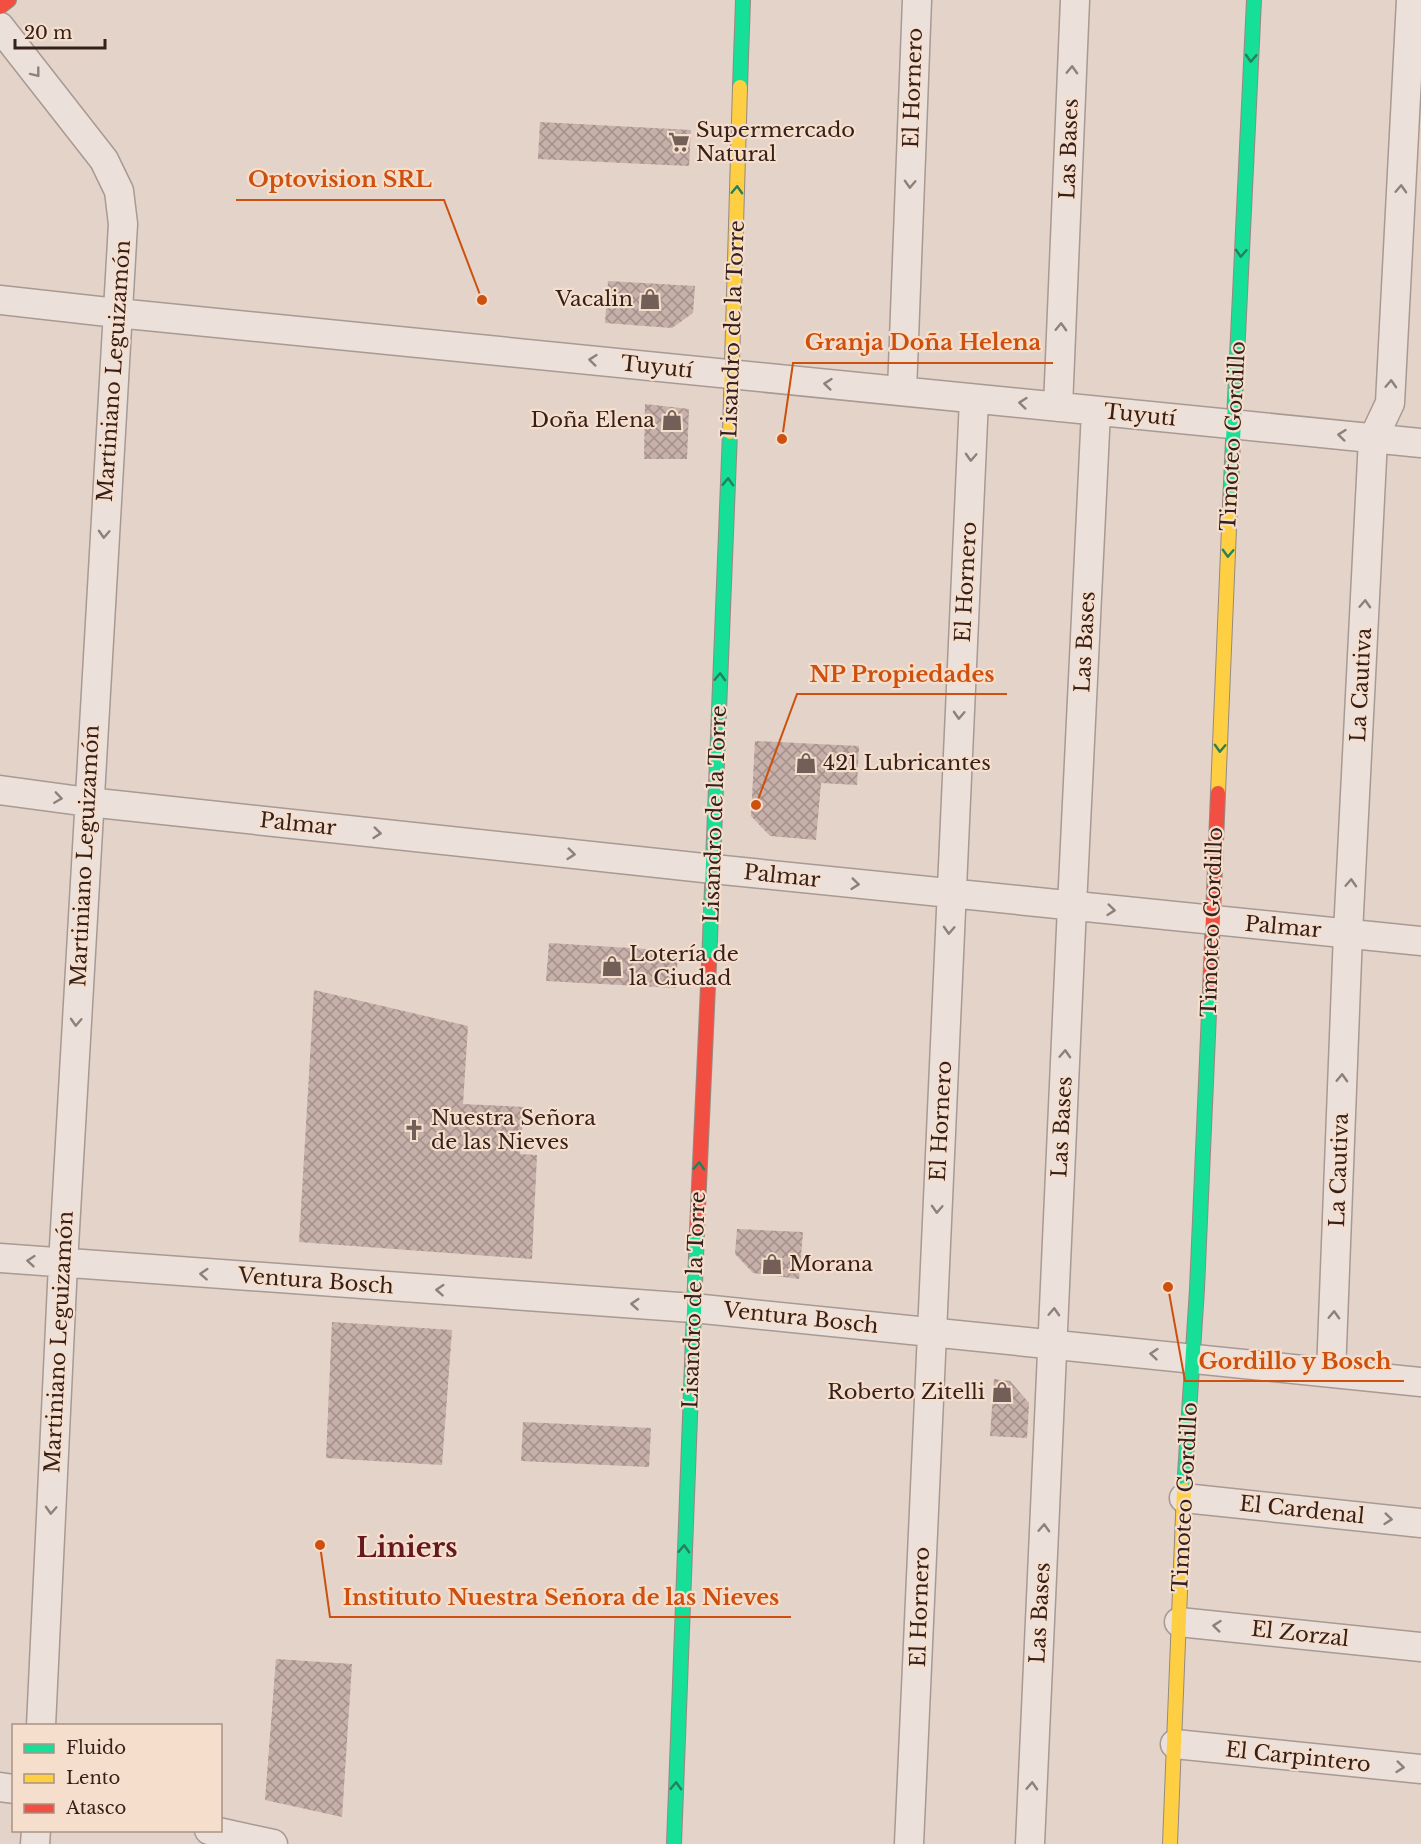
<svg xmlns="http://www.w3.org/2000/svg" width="1421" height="1844" font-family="'Libre Baskerville',serif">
  <defs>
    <pattern id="building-cross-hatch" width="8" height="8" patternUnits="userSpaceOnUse" patternTransform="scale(1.5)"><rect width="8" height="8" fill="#c7b0a9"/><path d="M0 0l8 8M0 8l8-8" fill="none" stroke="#a28f89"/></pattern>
  </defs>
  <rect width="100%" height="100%" fill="#e3d3c8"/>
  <!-- building -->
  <path fill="url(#building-cross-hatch)" d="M 540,122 L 691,130 L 689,166 L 538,159 Z
    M 608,281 L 695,286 L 693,313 L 672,328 L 605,323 Z
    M 645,404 L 689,409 L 687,459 L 644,459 Z
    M 755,741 L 859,746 L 857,785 L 821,783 L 816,840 L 770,836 L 751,816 Z
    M 549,943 L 678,951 L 676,988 L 546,981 Z
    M 314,990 L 468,1026 L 463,1104 L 524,1107 L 520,1154 L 537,1155 L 532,1259 L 299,1242 Z
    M 737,1229 L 803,1232 L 799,1279 L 753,1273 L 735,1254 Z
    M 332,1322 L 452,1330 L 442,1465 L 326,1458 Z
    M 994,1379 L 1010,1381 L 1029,1403 L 1027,1438 L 990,1436 Z
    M 523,1422 L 651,1428 L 649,1467 L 521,1461 Z
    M 276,1659 L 352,1664 L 342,1817 L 265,1800 Z"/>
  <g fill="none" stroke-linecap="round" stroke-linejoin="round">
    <defs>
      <path id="street" d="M 0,27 L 104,160 L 119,191 L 123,224 L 63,1264 L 41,1726
        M 0,300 L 117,313 L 1421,443
        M 902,391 L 917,0
        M 1058,407 L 1075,0
        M 0,790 L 88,802 L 713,869 L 1421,941
        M 0,1258 L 693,1308 L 1421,1382
        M 1331,1373 L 1348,933 L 1373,439 L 1390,403 L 1411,0
        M 1184,1498 L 1421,1523
        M 1179,1622 L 1421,1647
        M 1175,1744 L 1421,1769
        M 0,1787 L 14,1789
        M 209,1830 L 273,1844
        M 35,1844 L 36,1830
        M 909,1844 L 974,399
        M 1030,1844 L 1072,906 L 1096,411"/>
      <path id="fast" d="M 740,87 L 743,0
        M 1230,504 L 1254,0
        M 709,964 L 730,432
        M 1184,1490 L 1197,1289 L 1210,990
        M 674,1844 L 697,1230"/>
      <path id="slow" d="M 730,432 L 740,87
        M 1218,793 L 1230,504
        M 1170,1844 L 1184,1490"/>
      <path id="jam" d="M 0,7 L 9,0
        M 1210,990 L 1218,793
        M 697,1230 L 709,964"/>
    </defs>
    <!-- street casing -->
    <use href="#street" stroke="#a89992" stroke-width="31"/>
    <!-- fast casing -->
    <use href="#fast" stroke="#978982" stroke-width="16"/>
    <!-- slow casing -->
    <use href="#slow" stroke="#978982" stroke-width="16"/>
    <!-- jam casing -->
    <use href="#jam" stroke="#978982" stroke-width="16"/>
    <!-- street -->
    <use href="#street" stroke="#ebe1da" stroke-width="28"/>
    <!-- fast -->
    <use href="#fast" stroke="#16e098" stroke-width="14"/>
    <!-- slow -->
    <use href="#slow" stroke="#ffcf43" stroke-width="14"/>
    <!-- jam -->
    <use href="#jam" stroke="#f24e42" stroke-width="14"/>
  </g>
  <!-- one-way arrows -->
  <defs><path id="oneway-chevron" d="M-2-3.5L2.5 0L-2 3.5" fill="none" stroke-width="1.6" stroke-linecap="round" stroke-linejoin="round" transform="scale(1.5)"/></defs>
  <g stroke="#26805a">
    <use href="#oneway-chevron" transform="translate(1251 58) rotate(93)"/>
    <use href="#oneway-chevron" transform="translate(737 190) rotate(-88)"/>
    <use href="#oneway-chevron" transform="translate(1241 253) rotate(93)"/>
    <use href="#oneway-chevron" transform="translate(728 482) rotate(-88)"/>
    <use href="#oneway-chevron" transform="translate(1228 553) rotate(92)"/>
    <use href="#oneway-chevron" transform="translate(720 677) rotate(-88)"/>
    <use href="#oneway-chevron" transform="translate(1220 748) rotate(92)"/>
    <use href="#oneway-chevron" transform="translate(699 1166) rotate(-87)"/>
    <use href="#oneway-chevron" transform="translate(684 1549) rotate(-88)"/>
    <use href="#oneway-chevron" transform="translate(676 1786) rotate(-88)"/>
  </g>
  <g stroke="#90807a">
    <use href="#oneway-chevron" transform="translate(1072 70) rotate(-88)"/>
    <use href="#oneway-chevron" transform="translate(36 73) rotate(52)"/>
    <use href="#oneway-chevron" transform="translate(910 184) rotate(92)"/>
    <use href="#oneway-chevron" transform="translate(1401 189) rotate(-87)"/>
    <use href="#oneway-chevron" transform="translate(1061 327) rotate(-88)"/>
    <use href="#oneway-chevron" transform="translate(593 360) rotate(-174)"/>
    <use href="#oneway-chevron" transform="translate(828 384) rotate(-174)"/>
    <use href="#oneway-chevron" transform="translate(1391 384) rotate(-87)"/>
    <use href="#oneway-chevron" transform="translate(1023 403) rotate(-174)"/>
    <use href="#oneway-chevron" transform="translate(1342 435) rotate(-174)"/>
    <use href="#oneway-chevron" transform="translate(971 457) rotate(93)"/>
    <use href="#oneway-chevron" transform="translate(104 534) rotate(93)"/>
    <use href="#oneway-chevron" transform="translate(1365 604) rotate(-87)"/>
    <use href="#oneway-chevron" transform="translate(959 715) rotate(93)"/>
    <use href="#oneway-chevron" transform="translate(58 798) rotate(8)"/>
    <use href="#oneway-chevron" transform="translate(377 833) rotate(6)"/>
    <use href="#oneway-chevron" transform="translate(571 854) rotate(6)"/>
    <use href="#oneway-chevron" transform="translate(1351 883) rotate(-87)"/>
    <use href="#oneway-chevron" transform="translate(855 884) rotate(6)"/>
    <use href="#oneway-chevron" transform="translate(1111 910) rotate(6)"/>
    <use href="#oneway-chevron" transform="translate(949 930) rotate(93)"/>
    <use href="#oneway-chevron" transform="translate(76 1022) rotate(93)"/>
    <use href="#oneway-chevron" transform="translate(1065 1054) rotate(-87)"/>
    <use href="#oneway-chevron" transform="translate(1342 1078) rotate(-88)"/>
    <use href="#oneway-chevron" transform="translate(937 1209) rotate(93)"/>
    <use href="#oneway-chevron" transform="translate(31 1261) rotate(-175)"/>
    <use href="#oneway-chevron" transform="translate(204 1274) rotate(-176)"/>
    <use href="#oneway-chevron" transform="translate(440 1290) rotate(-176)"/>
    <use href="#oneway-chevron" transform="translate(635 1304) rotate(-176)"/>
    <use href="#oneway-chevron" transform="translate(1054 1312) rotate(-87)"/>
    <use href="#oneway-chevron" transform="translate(1334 1315) rotate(-88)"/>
    <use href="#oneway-chevron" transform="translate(1154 1354) rotate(-175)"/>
    <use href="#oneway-chevron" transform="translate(51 1510) rotate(93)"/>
    <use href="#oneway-chevron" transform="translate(1388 1519) rotate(6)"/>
    <use href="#oneway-chevron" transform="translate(1044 1528) rotate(-87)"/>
    <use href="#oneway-chevron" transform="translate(1217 1626) rotate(-174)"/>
    <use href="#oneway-chevron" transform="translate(1400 1767) rotate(6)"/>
    <use href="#oneway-chevron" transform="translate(1032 1786) rotate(-87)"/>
  </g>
  <!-- icons -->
  <defs>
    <symbol id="supermarket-bare" viewBox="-9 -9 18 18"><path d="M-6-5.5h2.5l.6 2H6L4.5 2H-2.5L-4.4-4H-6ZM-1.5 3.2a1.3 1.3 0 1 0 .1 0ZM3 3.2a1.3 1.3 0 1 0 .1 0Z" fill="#735f58" stroke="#f6decc" stroke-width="2.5" paint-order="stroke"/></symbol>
    <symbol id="shop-bare" viewBox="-9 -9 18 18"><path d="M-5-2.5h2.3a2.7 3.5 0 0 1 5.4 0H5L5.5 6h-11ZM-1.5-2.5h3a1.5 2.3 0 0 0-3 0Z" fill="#735f58" stroke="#f6decc" stroke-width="2.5" paint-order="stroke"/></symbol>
    <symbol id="church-bare" viewBox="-9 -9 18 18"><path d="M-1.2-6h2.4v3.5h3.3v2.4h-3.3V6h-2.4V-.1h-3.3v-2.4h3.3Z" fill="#735f58" stroke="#f6decc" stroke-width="2.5" paint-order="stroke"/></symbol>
  </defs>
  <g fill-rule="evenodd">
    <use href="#supermarket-bare" x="664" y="127" width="30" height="30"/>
    <use href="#shop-bare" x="635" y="284" width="30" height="30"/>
    <use href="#shop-bare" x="657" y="405" width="30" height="30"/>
    <use href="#shop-bare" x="791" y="748" width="30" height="30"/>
    <use href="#shop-bare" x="597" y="951" width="30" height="30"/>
    <use href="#church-bare" x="399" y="1115" width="30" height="30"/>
    <use href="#shop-bare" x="757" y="1249" width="30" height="30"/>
    <use href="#shop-bare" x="987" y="1377" width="30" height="30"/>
  </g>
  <g text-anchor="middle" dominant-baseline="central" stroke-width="4.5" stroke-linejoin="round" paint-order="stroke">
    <!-- street labels -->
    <g font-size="21" fill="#36201b" stroke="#f6decc">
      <text transform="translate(913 88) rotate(-88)">El Hornero</text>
      <text transform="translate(1069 149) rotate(-88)">Las Bases</text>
      <text transform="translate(733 329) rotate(-88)">Lisandro de la Torre</text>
      <text transform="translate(657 367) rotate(6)">Tuyutí</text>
      <text transform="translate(114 371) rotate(-86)">Martiniano Leguizamón</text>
      <text transform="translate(1140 415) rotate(6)">Tuyutí</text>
      <text transform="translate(1233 436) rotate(-87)">Timoteo Gordillo</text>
      <text transform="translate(966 582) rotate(-87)">El Hornero</text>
      <text transform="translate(1085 642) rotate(-87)">Las Bases</text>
      <text transform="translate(1361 685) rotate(-87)">La Cautiva</text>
      <text transform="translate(715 814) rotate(-88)">Lisandro de la Torre</text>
      <text transform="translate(298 824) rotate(6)">Palmar</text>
      <text transform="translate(85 856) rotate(-87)">Martiniano Leguizamón</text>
      <text transform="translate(782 876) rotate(6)">Palmar</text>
      <text transform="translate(1212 922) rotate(-88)">Timoteo Gordillo</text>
      <text transform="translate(1283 927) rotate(5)">Palmar</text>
      <text transform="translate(941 1121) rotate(-87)">El Hornero</text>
      <text transform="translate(1062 1127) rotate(-87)">Las Bases</text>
      <text transform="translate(1339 1170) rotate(-88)">La Cautiva</text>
      <text transform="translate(316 1281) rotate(4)">Ventura Bosch</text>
      <text transform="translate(694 1300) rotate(-88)">Lisandro de la Torre</text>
      <text transform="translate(801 1318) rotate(6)">Ventura Bosch</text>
      <text transform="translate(59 1342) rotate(-87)">Martiniano Leguizamón</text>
      <text transform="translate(1185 1497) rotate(-87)">Timoteo Gordillo</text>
      <text transform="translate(1302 1510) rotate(6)">El Cardenal</text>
      <text transform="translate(920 1607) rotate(-88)">El Hornero</text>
      <text transform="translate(1040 1613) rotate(-87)">Las Bases</text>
      <text transform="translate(1300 1634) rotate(6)">El Zorzal</text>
      <text transform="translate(1298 1757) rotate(6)">El Carpintero</text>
    </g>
    <!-- poi labels -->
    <g font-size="21" fill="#36201b" stroke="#f6decc" text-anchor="start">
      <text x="696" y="130">Supermercado<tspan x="696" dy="24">Natural</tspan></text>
      <text x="633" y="299" text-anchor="end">Vacalin</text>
      <text x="655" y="420" text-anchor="end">Doña Elena</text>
      <text x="823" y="763">421 Lubricantes</text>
      <text x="629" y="954">Lotería de<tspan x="629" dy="24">la Ciudad</tspan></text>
      <text x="431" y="1118">Nuestra Señora<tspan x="431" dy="24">de las Nieves</tspan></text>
      <text x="789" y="1264">Morana</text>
      <text x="985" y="1392" text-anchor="end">Roberto Zitelli</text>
    </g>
    <!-- district labels -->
    <g font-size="27" font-weight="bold" fill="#64181f" stroke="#f6decc">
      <text x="407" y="1547">Liniers</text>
    </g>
  </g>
  <!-- callouts -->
  <path fill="none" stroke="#cd500e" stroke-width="2" d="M482 300L444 200H236M782 439L793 363H1053M756 805L797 694H1007M1168 1287L1185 1381H1404M320 1545L330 1617H791"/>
  <g fill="#cd500e" stroke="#f6decc" stroke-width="2">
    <circle cx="482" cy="300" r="6"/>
    <circle cx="782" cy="439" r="6"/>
    <circle cx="756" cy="805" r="6"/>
    <circle cx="1168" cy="1287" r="6"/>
    <circle cx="320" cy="1545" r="6"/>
  </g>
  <g font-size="22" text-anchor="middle" font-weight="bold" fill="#cd500e" stroke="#f6decc" stroke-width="4.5" stroke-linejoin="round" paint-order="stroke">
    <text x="340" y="187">Optovision SRL</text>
    <text x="923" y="350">Granja Doña Helena</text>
    <text x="902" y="682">NP Propiedades</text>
    <text x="1295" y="1369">Gordillo y Bosch</text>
    <text x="561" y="1605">Instituto Nuestra Señora de las Nieves</text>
  </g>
  <!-- legend -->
  <rect x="12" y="1724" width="210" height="108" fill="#f6decc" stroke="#a99285" stroke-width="1.5"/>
  <rect x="24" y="1744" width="30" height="9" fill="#16e098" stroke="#a99285" stroke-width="1.5"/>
  <text x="66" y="1754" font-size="18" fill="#36201b">Fluido</text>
  <rect x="24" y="1774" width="30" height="9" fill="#ffcf43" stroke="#a99285" stroke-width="1.5"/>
  <text x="66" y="1784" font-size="18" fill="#36201b">Lento</text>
  <rect x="24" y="1804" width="30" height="9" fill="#f24e42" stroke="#a99285" stroke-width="1.5"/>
  <text x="66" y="1814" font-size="18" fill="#36201b">Atasco</text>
  <!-- scale -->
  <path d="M15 39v9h90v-9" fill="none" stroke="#36201b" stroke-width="3"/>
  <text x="24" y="39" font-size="18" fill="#36201b" stroke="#f6decc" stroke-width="4.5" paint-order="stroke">20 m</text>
</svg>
